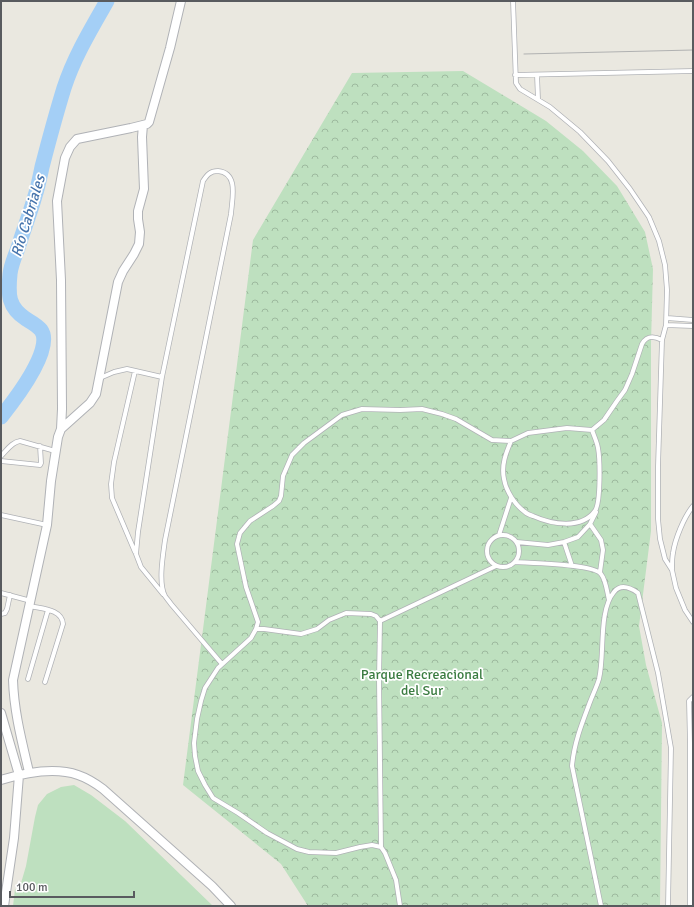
<svg xmlns="http://www.w3.org/2000/svg" width="694" height="907" font-family="Signika,sans-serif">
  <defs>
    <pattern id="park-crowns" width="20" height="18" patternUnits="userSpaceOnUse"><rect width="20" height="18" fill="#bee0bf"/><path d="M2 6a3 3 0 1 1 6 0M12 15a3 3 0 1 1 6 0" fill="none" stroke="#9db99e"/></pattern>
  </defs>
  <rect width="100%" height="100%" fill="#eae8e0"/>
  <!-- grass -->
  <path fill="#bee0bf" d="M 74,785 L 91,795 L 125,821 L 213,906 L 13,906 L 15,889 L 19,890 L 26,866 L 35,817 L 38,805 L 47,794 L 61,787 Z"/>
  <!-- park -->
  <path fill="url(#park-crowns)" d="M 463,71 L 546,121 L 583,151 L 617,186 L 645,232 L 653,269 L 651,343 L 651,531 L 639,626 L 646,665 L 662,723 L 660,906 L 308,906 L 281,864 L 183,785 L 253,240 L 352,73 Z"/>
  <g fill="none" stroke-linecap="round" stroke-linejoin="round">
    <!-- river -->
    <path stroke="#a4cff6" stroke-width="15" d="M 1,417 C 13,402 55,349 41,330 C 37,325 31,322 26,319 C 8,307 8,295 10,274 C 11,265 15,256 18,248 C 23,231 30,214 35,196 C 38,187 40,177 42,167 C 49,140 56,114 64,88 C 74,57 91,29 107,1"/>
    <defs>
      <path id="lane" d="M 513,1 L 516,83 L 520,89 L 550,107 L 580,132 L 608,161 L 630,189 L 649,217 L 659,241 L 665,265 L 667,290 L 666,325 L 662,340 L 658,466 L 658,519 L 660,539 L 665,559 L 672,570 L 676,588 L 685,610 L 693,622
        M 515,75 L 693,71
        M 537,75 L 538,99
        M 667,318 L 693,320
        M 666,325 L 693,326
        M 135,371 L 114,462 L 111,484 L 112,498 L 135,552
        M 162,377 L 138,532 L 136,554 L 141,567 L 163,594
        M 100,378 L 114,372 L 127,369 L 162,377 L 203,181 C 207,175 210,171 218,171 C 239,173 232,199 231,214 L 165,540 C 163,555 158,583 165,596 C 167,599 169,601 171,604 L 222,664
        M 511,441 C 506,453 501,465 504,479 C 506,491 515,505 525,512 C 527,514 530,515 533,516 C 551,524 581,530 595,511 C 601,502 600,459 598,448 C 597,442 594,436 592,430
        M 1,456 C 7,450 12,442 20,441 L 55,451
        M 1,461 L 40,465 L 41,463 L 40,446
        M 1,515 L 47,525
        M 590,524 L 601,540 L 603,550 L 600,572
        M487 551a16 16 0 1 1 32 0a16 16 0 1 1-32 0Z
        M 499,535 L 511,498
        M 517,542 L 548,545 L 564,542 L 578,537 L 590,524 L 596,512
        M 564,542 L 572,566
        M 515,562 C 530,563 594,564 601,574 C 606,580 607,592 609,600
        M 672,569 C 672,564 672,558 673,553 C 675,539 684,517 693,506
        M 1,593 L 31,601
        M 30,606 C 42,609 62,609 63,624 L 45,682
        M 1,614 L 5,613 L 7,609 L 10,595
        M 380,621 L 496,566
        M 256,629 L 264,629 L 301,634 L 317,629 L 329,620 L 346,613 L 371,614 L 376,616 L 380,621 L 379,679 L 381,847
        M 28,679 L 48,610
        M 400,906 L 396,880 L 385,853 L 381,847 L 372,845 L 360,847 L 336,853 L 309,852 L 297,849 L 267,833 L 238,813 L 213,798 L 205,785 L 198,771 L 195,756 L 194,743 L 197,719 L 201,701 L 205,688 L 218,668 L 251,638 L 256,629 L 258,622 L 246,587 L 242,568 L 237,544 L 240,533 L 250,521 L 273,506 L 279,501 L 281,496 L 283,476 L 292,455 L 304,443 L 342,415 L 362,409 L 400,410 L 422,409 L 442,414 L 456,419 L 492,440 L 511,441 L 528,433 L 567,428 L 592,430 L 604,420 L 617,401 L 625,390 L 632,374 L 642,344 C 647,335 654,336 662,340
        M 601,906 L 572,766 C 574,743 582,723 590,702 C 593,694 597,686 599,679 C 605,655 598,611 614,592 C 621,583 631,588 638,593 L 658,673 L 671,748 L 668,906
        M 690,906 L 690,743 L 689,701 L 693,697"/>
      <path id="street" d="M 61,429 L 90,403 L 96,394 L 118,282 L 123,271 L 134,254 L 139,244 L 140,232 L 138,219 L 138,211 L 144,189 L 142,137 L 143,125
        M 1,713 L 19,775 L 14,838 L 4,906
        M 29,772 C 22,742 14,712 13,680 L 47,525 L 51,481 L 58,437 L 61,429 L 62,409 L 61,280 L 57,201 L 65,158 L 70,147 L 77,139 L 131,128 L 147,124 L 149,122 L 170,48 L 181,1
        M 1,780 C 24,773 55,767 78,775 C 87,778 95,783 103,789 L 212,886 L 231,906"/>
    </defs>
    <!-- lane casing -->
    <use href="#lane" stroke="#b0b2b6" stroke-width="5.5"/>
    <!-- street casing -->
    <use href="#street" stroke="#b0b2b6" stroke-width="10"/>
    <!-- lane -->
    <use href="#lane" stroke="#fff" stroke-width="4"/>
    <!-- street -->
    <use href="#street" stroke="#fff" stroke-width="8"/>
    <!-- tram -->
    <path stroke="#b0b1b1" stroke-width="1" d="M 524,54 L 693,50"/>
  </g>
  <g text-anchor="middle" dominant-baseline="central" stroke-width="3.5" stroke-linejoin="round" paint-order="stroke">
    <!-- park labels -->
    <g font-size="14" fill="#3b7c41" stroke="#fff">
      <text x="422" y="674">Parque Recreacional<tspan x="422" dy="16">del Sur</tspan></text>
    </g>
    <!-- water labels -->
    <g font-size="15" font-style="italic" fill="#4775ad" stroke="#fff">
      <text transform="translate(28 216) rotate(-73)">Río Cabriales</text>
    </g>
  </g>
  <!-- border -->
  <rect width="694" height="907" fill="none" stroke="#595b5f" stroke-width="4"/>
  <!-- scale -->
  <path d="M10 891v6h124v-6" fill="none" stroke="#595b5f" stroke-width="2"/>
  <text x="16" y="891" font-size="12" fill="#595b5f" stroke="#ffffff" stroke-width="3" paint-order="stroke">100 m</text>
</svg>
